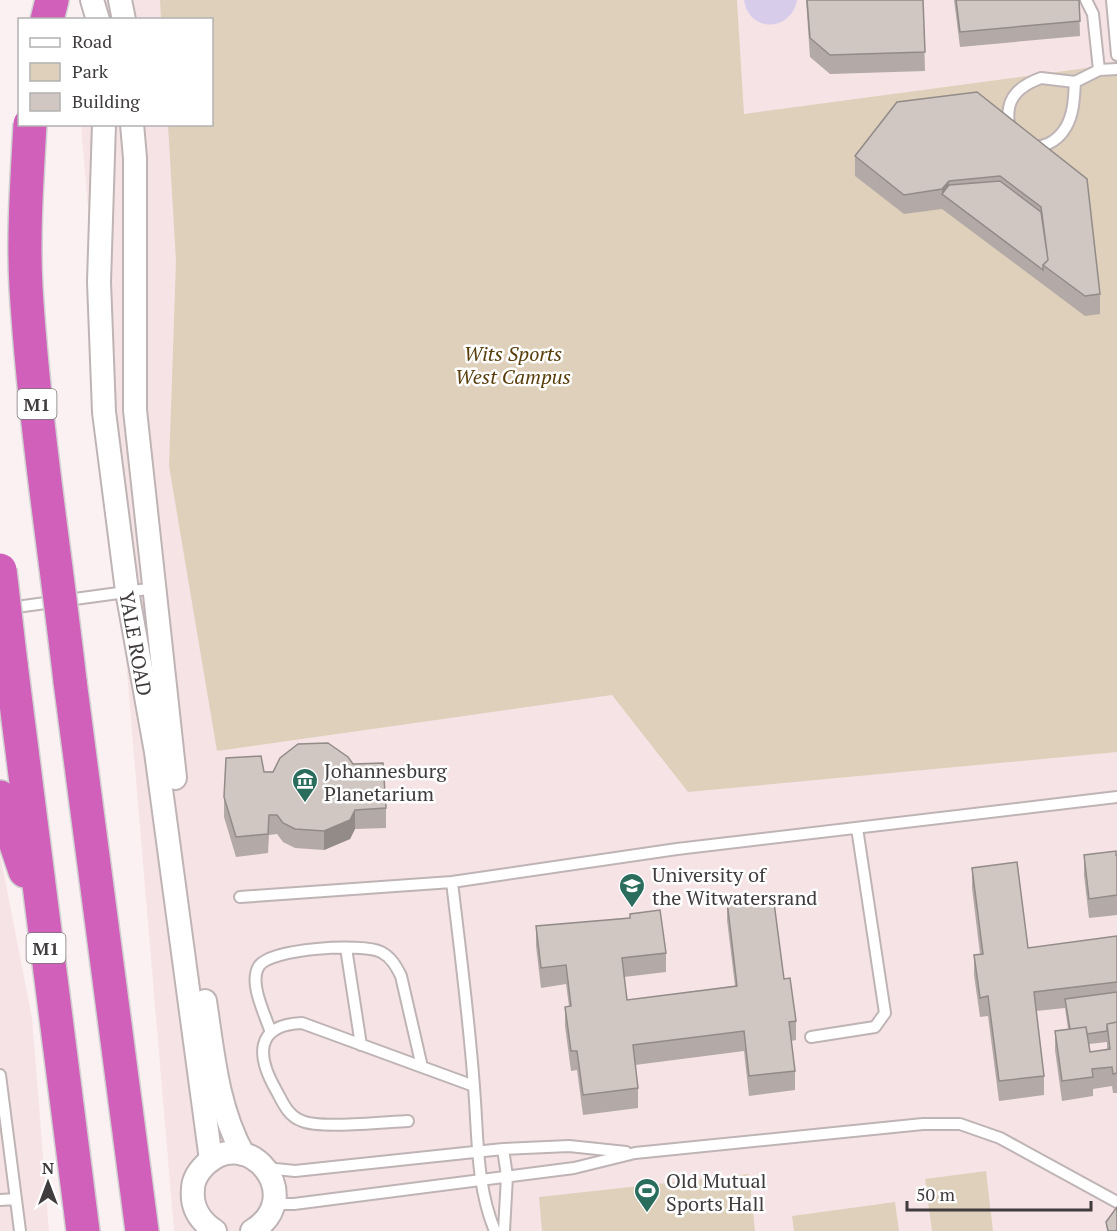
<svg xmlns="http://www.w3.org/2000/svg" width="1117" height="1231" font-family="'PT Serif',serif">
  <rect width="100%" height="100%" fill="#fcf1f2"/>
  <!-- built -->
  <path fill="#f6e3e5" d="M 105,0 L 1117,0 L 1117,1231 L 174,1231 L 81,125 L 212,124 L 212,20 L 101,19 Z
    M 0,854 L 32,1018 L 49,1231 L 0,1231 Z"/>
  <!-- green -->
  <path fill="#dfd0bb" d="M 160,0 L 737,0 L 744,114 L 1117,64 L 1117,752 L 688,792 L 612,695 L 217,751 L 169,466 L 176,261 L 168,125 L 212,124 L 212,20 L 161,19 Z
    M 986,1171 L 993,1231 L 932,1231 L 925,1179 Z
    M 749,1174 L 755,1231 L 542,1231 L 539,1197 Z
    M 895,1202 L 899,1231 L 794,1231 L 792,1216 Z"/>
  <!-- water -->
  <path fill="#d8cceb" d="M 744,0 L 797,0 L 797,1 C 790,32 749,33 744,0 Z"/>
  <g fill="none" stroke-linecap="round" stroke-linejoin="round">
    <defs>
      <path id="service" d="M 1086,0 L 1093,14 L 1099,70
        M 1112,0 L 1117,55
        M 1041,78 L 1075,82 C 1074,97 1074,113 1066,127 C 1047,160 1002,149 1009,108 C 1012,91 1027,83 1041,78 Z
        M 1075,82 L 1099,70 L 1117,69
        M 9,608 L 155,588
        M 452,882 C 460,950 469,1018 474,1087 C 478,1135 476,1186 495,1231
        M 240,897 L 452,882 L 677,849 L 1117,797
        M 346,948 L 361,1045
        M 271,1033 C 266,1016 248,983 259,966 C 271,948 362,943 381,952 C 391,957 396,966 401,976 L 422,1067
        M 811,1037 L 875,1027 L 885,1013 L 857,828
        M 0,1075 L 20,1231
        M 408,1121 C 384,1122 321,1129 302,1121 C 288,1116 283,1103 276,1090 C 257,1057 254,1025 302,1023 L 474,1086
        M 503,1149 L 507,1176 L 504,1231
        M 266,1168 L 295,1171 L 503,1149 L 569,1146 L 626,1152
        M 0,1200 L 16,1199
        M 274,1204 L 294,1204 L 574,1168 L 635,1153 L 923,1124 L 960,1124 L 1000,1138 L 1117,1202"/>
      <g id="minor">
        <path d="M 92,0 L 98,20"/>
        <path d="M 120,0 L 124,20"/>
        <path id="s1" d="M 104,124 L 99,282 L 104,412 L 127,591 L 156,752 L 211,1160"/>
        <path d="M 132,124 L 135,158 L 135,410 L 175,778"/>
        <path d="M 205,1001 C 213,1053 217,1107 243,1154"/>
        <path d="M 215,1231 C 200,1221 191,1208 193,1189 C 193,1180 199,1171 205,1165 C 248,1123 308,1197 252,1231"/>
      </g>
      <path id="motorway" d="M 47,20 L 52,0
        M 11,664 L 83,1231
        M 70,681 L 142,1231
        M 0,797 L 25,871"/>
    </defs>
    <!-- service casing -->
    <use href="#service" stroke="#bfb4b5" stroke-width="14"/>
    <!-- minor casing -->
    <use href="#minor" stroke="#bfb4b5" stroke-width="26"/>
    <!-- motorway casing -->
    <use href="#motorway" stroke="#d1d0d0" stroke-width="36"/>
    <!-- service -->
    <use href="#service" stroke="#fff" stroke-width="10"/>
    <!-- minor -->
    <use href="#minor" stroke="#fff" stroke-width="22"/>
    <!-- motorway -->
    <use href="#motorway" stroke="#d060b9" stroke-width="33"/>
    <defs>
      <path id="motorway-bridge" d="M 30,124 C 27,179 23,234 26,288 C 34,420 55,551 70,681
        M 0,570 L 11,664"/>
    </defs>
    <!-- motorway-bridge casing -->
    <use href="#motorway-bridge" stroke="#d1d0d0" stroke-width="36" stroke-linecap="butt"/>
    <!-- motorway-bridge -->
    <use href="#motorway-bridge" stroke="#d060b9" stroke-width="33"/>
  </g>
  <!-- wall -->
  <path fill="#b3aaa7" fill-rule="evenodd" d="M 806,0 L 923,0 L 925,71 L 830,74 L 810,57 Z
    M 954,0 L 1079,0 L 1080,36 L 960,47 Z
    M 977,92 L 1100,294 L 1100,314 L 1085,316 L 942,209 L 904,214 L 855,176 L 855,156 Z
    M 353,764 L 386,808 L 386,828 L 355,829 L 350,839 L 324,850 L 295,848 L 283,842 L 277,834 L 269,835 L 268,853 L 236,857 L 224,817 L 224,797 L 264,772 Z
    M 1084,855 L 1117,855 L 1117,915 L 1089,918 L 1084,875 Z
    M 972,868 L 1028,948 L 1117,936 L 1117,1093 L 1113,1093 L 1112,1086 L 1093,1089 L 1093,1096 L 1062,1101 L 1055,1050 L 1055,1031 L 1068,1029 L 1065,1008 L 1036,1011 L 1044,1076 L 1044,1095 L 999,1101 L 988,1016 L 980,1017 L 974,975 L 974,955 L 980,954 L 972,888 ZM 1107,1042 L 1107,1050 L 1090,1052 L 1089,1044 Z
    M 727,901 L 784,979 L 796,1021 L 796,1040 L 791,1041 L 795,1071 L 795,1090 L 749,1096 L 744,1051 L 635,1065 L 638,1088 L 638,1108 L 583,1115 L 577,1070 L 571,1071 L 565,1026 L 565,1007 L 569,1006 L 566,984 L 541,988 L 536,946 L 536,926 L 666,953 L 666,972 L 624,977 L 627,1000 L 735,986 L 727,920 Z"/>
  <!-- shaded-wall -->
  <path fill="#928b88" d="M 949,181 L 949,199 L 942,194 L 942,189 Z
    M 355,810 L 355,829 L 350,839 L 324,850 L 324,831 Z"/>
  <!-- building -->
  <path fill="#d0c6c2" stroke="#928b88" stroke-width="1.5" d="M 807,0 L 923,0 L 925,52 L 830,55 L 810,38 Z
    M 956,0 L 1079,0 L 1080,21 L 960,32 Z
    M 977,92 L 1087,179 L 1100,294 L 1085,296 L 1043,265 L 1048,260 L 1041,207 L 1000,176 L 949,181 L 942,189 L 904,195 L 855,156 L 897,102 Z
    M 1000,181 L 1041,212 L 1048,260 L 1043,265 L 1043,270 L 942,194 L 949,185 Z
    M 328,743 L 348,757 L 353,764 L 383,763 L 386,808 L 355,810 L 350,820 L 324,831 L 295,829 L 283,823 L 277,815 L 269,815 L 268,834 L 236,837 L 224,797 L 226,758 L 261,756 L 264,772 L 273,772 L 280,758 L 298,744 Z
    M 1116,851 L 1116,855 L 1117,855 L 1117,895 L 1089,899 L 1084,855 Z
    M 1017,862 L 1028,948 L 1117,936 L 1117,982 L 1034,992 L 1044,1076 L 999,1081 L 988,996 L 980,998 L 974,955 L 983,954 L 972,868 Z
    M 773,895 L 784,979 L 790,978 L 796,1021 L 789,1022 L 795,1071 L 749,1076 L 744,1031 L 633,1045 L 638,1088 L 583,1095 L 577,1051 L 571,1051 L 565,1007 L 571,1006 L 566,965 L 541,968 L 536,926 L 630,918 L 630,914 L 660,910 L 666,953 L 622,958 L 627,1000 L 737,986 L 727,901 Z
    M 1117,992 L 1117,1022 L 1107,1024 L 1107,1031 L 1087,1034 L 1086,1027 L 1070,1029 L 1065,999 Z
    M 1117,1022 L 1117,1073 L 1113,1074 L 1112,1067 L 1092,1069 L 1093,1077 L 1062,1081 L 1055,1031 L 1086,1027 L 1090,1052 L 1110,1049 L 1107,1024 Z
    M 1117,1207 L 1117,1231 L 1108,1231 L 1106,1222 Z"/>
  <!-- icons -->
  <defs>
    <symbol id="museum-pin" viewBox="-11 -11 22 30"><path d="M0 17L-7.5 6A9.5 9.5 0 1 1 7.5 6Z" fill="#2a6d5d" stroke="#fff"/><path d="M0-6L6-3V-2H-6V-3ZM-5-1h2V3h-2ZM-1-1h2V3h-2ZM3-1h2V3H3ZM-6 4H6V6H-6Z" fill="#fff"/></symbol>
    <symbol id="university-pin" viewBox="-11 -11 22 30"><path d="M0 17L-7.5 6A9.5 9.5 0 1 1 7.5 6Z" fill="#2a6d5d" stroke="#fff"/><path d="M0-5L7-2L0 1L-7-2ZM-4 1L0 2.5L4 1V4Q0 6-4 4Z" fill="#fff"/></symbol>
    <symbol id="stadium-pin" viewBox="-11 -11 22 30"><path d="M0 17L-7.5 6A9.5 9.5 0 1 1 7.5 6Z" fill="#2a6d5d" stroke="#fff"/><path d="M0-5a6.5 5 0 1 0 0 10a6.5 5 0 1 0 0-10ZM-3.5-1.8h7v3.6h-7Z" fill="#fff"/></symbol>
  </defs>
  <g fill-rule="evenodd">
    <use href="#museum-pin" x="290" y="766" width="30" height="40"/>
    <use href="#university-pin" x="617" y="871" width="30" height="40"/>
    <use href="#stadium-pin" x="632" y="1176" width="30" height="40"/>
  </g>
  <g text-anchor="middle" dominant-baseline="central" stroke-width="5" stroke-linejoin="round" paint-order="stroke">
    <!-- shield labels -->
    <g fill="#fff" stroke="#797676" stroke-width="1.5">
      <rect x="17.5" y="389" width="39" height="30" rx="4.5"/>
      <rect x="26.5" y="933" width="39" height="30" rx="4.5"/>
    </g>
    <g font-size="18" font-weight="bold" fill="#403b3c">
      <text x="37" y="404">M1</text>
      <text x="46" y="948">M1</text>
    </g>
    <!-- park labels -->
    <g font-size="20" font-style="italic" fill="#593d0b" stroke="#fff">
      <text x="513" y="353">Wits Sports<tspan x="513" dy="23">West Campus</tspan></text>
    </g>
    <!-- street labels -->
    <g font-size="20" fill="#403b3c" stroke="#fff">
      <text stroke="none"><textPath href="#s1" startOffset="522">YALE ROAD</textPath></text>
    </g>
    <!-- poi labels -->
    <g font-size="20" fill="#403b3c" stroke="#fff" text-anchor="start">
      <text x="324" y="770">Johannesburg<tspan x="324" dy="23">Planetarium</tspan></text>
      <text x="652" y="874">University of<tspan x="652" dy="23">the Witwatersrand</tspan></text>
      <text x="666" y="1180">Old Mutual<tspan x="666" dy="23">Sports Hall</tspan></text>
    </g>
  </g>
  <!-- legend -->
  <rect x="18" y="18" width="195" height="108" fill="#ffffff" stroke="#b3b1b1" stroke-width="1.5"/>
  <rect x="30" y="38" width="30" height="9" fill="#ffffff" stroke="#b3b1b1" stroke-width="1.5"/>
  <text x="72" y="48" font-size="18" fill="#403b3c">Road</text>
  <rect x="30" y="63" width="30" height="18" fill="#dfd0bb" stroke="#b3b1b1" stroke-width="1.5"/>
  <text x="72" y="78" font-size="18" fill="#403b3c">Park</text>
  <rect x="30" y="93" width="30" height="18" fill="#d0c6c2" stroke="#b3b1b1" stroke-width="1.5"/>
  <text x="72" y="108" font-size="18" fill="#403b3c">Building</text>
  <!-- north arrow -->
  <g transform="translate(48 1183)" stroke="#ffffff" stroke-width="4.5" paint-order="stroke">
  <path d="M0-4.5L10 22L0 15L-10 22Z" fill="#403b3c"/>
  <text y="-9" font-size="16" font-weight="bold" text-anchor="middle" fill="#403b3c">N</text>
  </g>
  <!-- scale -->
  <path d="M907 1201v9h184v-9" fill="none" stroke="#403b3c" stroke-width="3"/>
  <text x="916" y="1201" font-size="18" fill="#403b3c" stroke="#ffffff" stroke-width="4.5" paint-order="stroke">50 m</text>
</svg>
